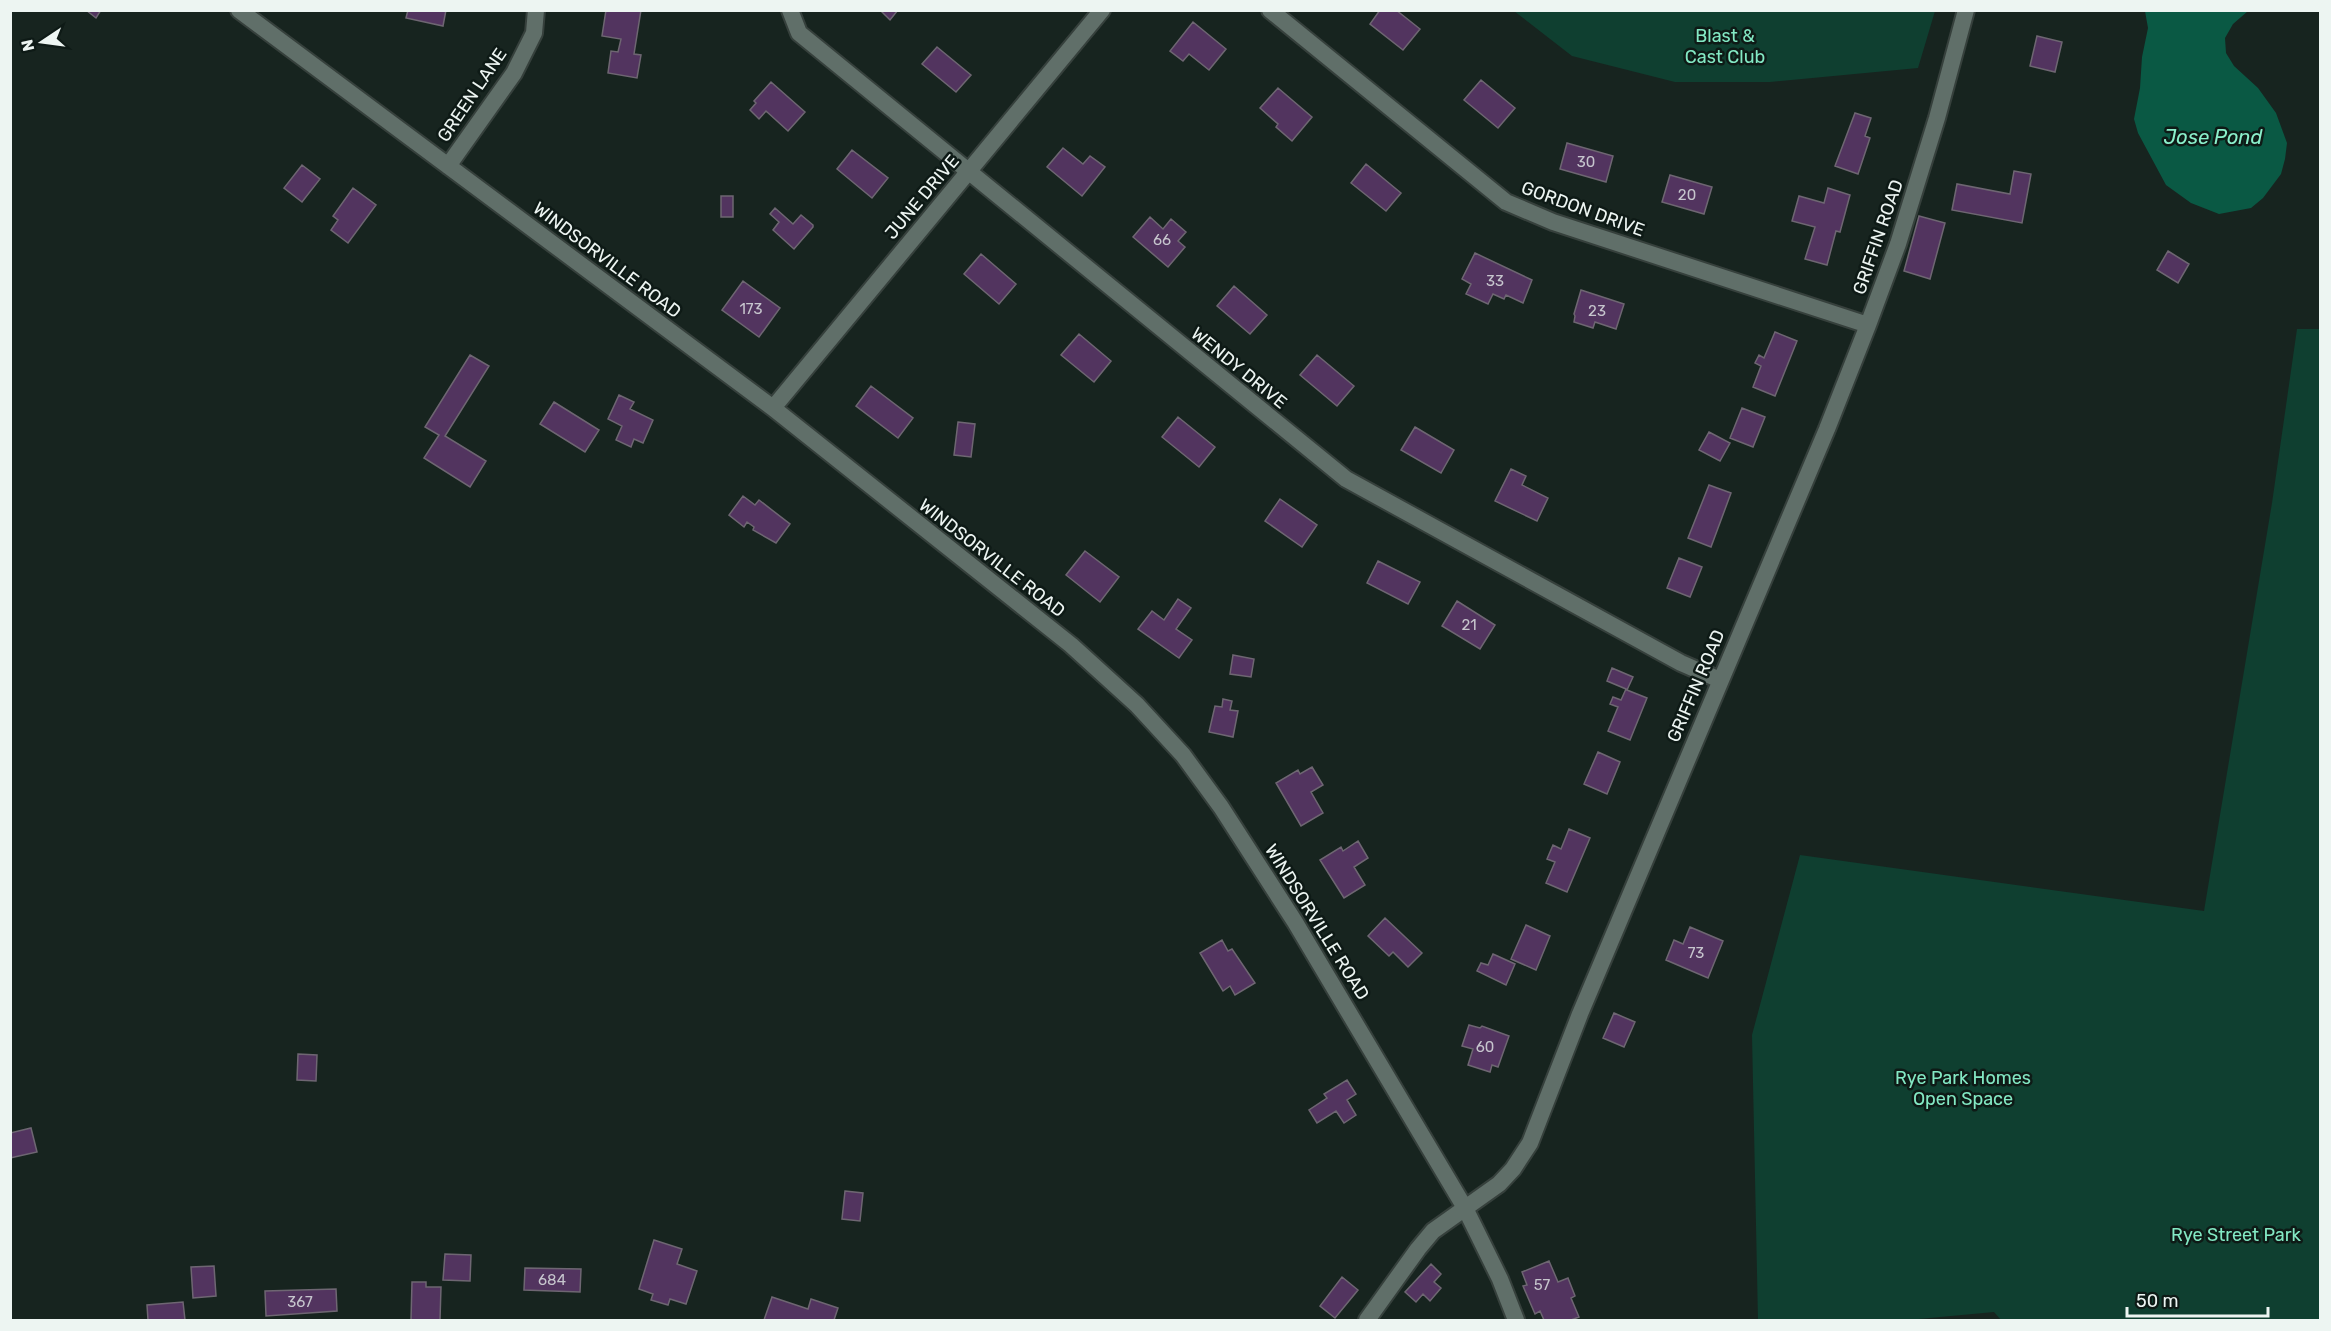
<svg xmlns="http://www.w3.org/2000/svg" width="2331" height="1331" font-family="Rubik,sans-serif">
  <rect width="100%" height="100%" fill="#17241f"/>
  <!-- green -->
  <path fill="#0f3f30" d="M 1514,11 L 1935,11 L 1918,68 L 1770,82 L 1675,82 L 1572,56 Z
    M 2297,329 L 2320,329 L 2320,1320 L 2001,1320 L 1994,1312 L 1908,1320 L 1758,1320 L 1752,1035 L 1800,855 L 2204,911 L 2272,503 Z"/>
  <!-- water -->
  <path fill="#0a5944" d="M 2145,11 L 2248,11 L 2233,24 L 2225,38 L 2226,53 L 2234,66 L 2258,88 L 2276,113 L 2287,143 L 2285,159 L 2281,174 L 2263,198 L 2251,208 L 2219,214 L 2191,203 L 2166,185 L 2138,133 L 2134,119 L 2140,88 L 2142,57 L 2148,28 Z"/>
  <!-- building -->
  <path fill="#52345f" stroke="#6e6672" stroke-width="1.5" d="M 86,10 L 101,10 L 96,18 Z
    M 408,10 L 446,10 L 443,26 L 406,18 Z
    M 606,10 L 641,10 L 634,54 L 641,55 L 637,78 L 608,73 L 611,51 L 618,52 L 621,39 L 602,36 Z
    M 880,10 L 898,10 L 890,20 Z
    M 1380,10 L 1396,10 L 1420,29 L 1403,50 L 1370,24 Z
    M 1193,22 L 1226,49 L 1209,70 L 1189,54 L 1183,61 L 1170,51 Z
    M 2037,36 L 2062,42 L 2055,72 L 2030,66 Z
    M 937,47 L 971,75 L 956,92 L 922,64 Z
    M 1481,80 L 1515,108 L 1498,128 L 1464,100 Z
    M 771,82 L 805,112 L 788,131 L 766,111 L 759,119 L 750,110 L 756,103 L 754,101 Z
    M 1278,88 L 1312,117 L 1292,141 L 1276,127 L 1278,124 L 1260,108 Z
    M 1855,113 L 1871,118 L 1865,136 L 1870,138 L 1858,174 L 1835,166 Z
    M 1567,143 L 1613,156 L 1606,182 L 1560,169 Z
    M 1063,148 L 1083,164 L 1090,156 L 1105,167 L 1082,196 L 1047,167 Z
    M 852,150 L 888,178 L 872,198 L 837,169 Z
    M 1366,164 L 1401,193 L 1386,211 L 1351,183 Z
    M 302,165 L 320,179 L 302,202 L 284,188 Z
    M 2014,171 L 2031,174 L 2022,223 L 1952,210 L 1957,184 L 2010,194 Z
    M 1670,175 L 1712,187 L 1704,214 L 1662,202 Z
    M 353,188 L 376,205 L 348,243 L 331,230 L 338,220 L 333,216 Z
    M 1828,188 L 1850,195 L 1840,232 L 1836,231 L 1827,265 L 1805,259 L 1815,227 L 1792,221 L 1799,196 L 1824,203 Z
    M 721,196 L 733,196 L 733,217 L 721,217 Z
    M 775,208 L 793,224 L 801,215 L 813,225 L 813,227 L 794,249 L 773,230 L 779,222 L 770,214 Z
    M 1919,216 L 1945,223 L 1930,279 L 1904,271 Z
    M 1150,217 L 1163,229 L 1171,219 L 1186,232 L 1178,241 L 1185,247 L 1168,267 L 1133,237 Z
    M 2168,251 L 2189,264 L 2178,283 L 2157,270 Z
    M 1475,253 L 1532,280 L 1523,303 L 1506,295 L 1504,299 L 1493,294 L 1488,304 L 1466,294 L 1471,284 L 1462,279 Z
    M 981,254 L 1016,284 L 999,304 L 964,274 Z
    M 743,281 L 780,308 L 759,337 L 722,310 Z
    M 1234,286 L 1267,315 L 1250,334 L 1217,306 Z
    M 1581,290 L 1624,304 L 1616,329 L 1595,322 L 1593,328 L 1574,322 L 1575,316 L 1574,314 Z
    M 1775,332 L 1797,341 L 1775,396 L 1753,387 L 1761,366 L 1755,363 L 1759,355 L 1764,358 Z
    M 1079,334 L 1111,361 L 1094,382 L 1061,355 Z
    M 470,355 L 489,366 L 445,436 L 486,461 L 470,487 L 424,458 L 439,435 L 425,427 Z
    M 1317,355 L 1354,386 L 1337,406 L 1300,375 Z
    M 871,386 L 913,418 L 898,438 L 856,406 Z
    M 619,395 L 634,402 L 630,409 L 653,420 L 643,443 L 634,439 L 631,447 L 616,440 L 622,426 L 608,419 Z
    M 554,402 L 599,430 L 585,452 L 540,424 Z
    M 1742,408 L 1765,417 L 1753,447 L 1730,438 Z
    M 1178,417 L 1215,447 L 1199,467 L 1162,437 Z
    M 958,422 L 975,424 L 971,457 L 954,455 Z
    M 1415,427 L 1454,450 L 1441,473 L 1401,450 Z
    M 1709,432 L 1730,443 L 1720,461 L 1699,450 Z
    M 1511,469 L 1526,476 L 1522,485 L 1548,498 L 1537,521 L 1495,501 Z
    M 1709,485 L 1731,493 L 1711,547 L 1688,538 Z
    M 743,496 L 755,505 L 759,500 L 790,524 L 776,543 L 753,530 L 754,527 L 747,522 L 744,527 L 729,515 Z
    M 1280,499 L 1317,525 L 1302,547 L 1265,521 Z
    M 1085,551 L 1119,577 L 1100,602 L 1066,575 Z
    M 1679,558 L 1702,567 L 1690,597 L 1667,588 Z
    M 1378,561 L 1420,582 L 1408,604 L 1367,583 Z
    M 1178,599 L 1191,608 L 1176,629 L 1192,640 L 1179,658 L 1138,629 L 1152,611 L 1164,620 Z
    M 1457,601 L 1495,625 L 1480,649 L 1442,626 Z
    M 1233,655 L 1254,659 L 1251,677 L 1230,674 Z
    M 1612,668 L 1633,677 L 1627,690 L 1647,698 L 1630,740 L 1608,731 L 1618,707 L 1610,704 L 1613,697 L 1621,700 L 1626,689 L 1607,681 Z
    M 1223,699 L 1232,701 L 1230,710 L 1238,711 L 1233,737 L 1209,732 L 1215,706 L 1222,707 Z
    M 1598,752 L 1620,762 L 1607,794 L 1584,784 Z
    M 1312,767 L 1323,785 L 1311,792 L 1323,813 L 1301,826 L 1276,783 L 1298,770 L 1300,774 Z
    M 1569,829 L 1590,838 L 1567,892 L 1546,883 L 1555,862 L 1547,859 L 1553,845 L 1561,849 Z
    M 1358,841 L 1368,858 L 1354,867 L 1365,885 L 1344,898 L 1320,860 L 1341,847 L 1343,851 Z
    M 1385,918 L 1422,953 L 1408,967 L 1393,952 L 1389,956 L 1368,936 Z
    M 1526,925 L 1550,936 L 1536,970 L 1511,959 Z
    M 1690,927 L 1723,941 L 1708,978 L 1666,960 L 1674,940 L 1683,944 Z
    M 1222,940 L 1228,951 L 1232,949 L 1255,983 L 1235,995 L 1230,986 L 1223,991 L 1200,953 Z
    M 1493,954 L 1515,964 L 1506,985 L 1477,971 L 1481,963 L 1488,965 Z
    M 1614,1013 L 1635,1022 L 1624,1047 L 1603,1038 Z
    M 1469,1025 L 1480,1028 L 1482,1026 L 1509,1036 L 1498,1067 L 1492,1065 L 1490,1072 L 1468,1065 L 1473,1049 L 1462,1046 Z
    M 298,1054 L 317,1055 L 316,1081 L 297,1080 Z
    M 1347,1080 L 1356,1094 L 1347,1100 L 1356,1115 L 1344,1123 L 1336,1111 L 1317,1123 L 1309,1110 L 1327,1098 L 1324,1094 Z
    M 31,1128 L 37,1152 L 10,1158 L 10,1133 Z
    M 845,1191 L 863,1193 L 860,1221 L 842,1219 Z
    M 654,1240 L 682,1249 L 677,1264 L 697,1271 L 686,1304 L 670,1299 L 668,1305 L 651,1300 L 653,1294 L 639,1289 Z
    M 445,1254 L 471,1255 L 470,1281 L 443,1280 Z
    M 1549,1261 L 1558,1282 L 1568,1278 L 1575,1296 L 1571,1298 L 1579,1317 L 1571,1320 L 1544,1320 L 1540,1311 L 1535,1314 L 1523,1286 L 1527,1285 L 1522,1272 Z
    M 1431,1264 L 1441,1274 L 1434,1282 L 1441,1288 L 1430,1301 L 1423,1294 L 1416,1302 L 1405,1292 Z
    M 214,1266 L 216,1296 L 193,1298 L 191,1267 Z
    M 525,1268 L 581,1269 L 580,1292 L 524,1290 Z
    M 1342,1277 L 1358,1290 L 1335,1318 L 1320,1306 Z
    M 412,1282 L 426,1282 L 426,1287 L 441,1287 L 440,1320 L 411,1320 Z
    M 336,1289 L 337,1311 L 266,1316 L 265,1291 Z
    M 772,1297 L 808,1309 L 811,1299 L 838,1308 L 834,1320 L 764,1320 Z
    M 183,1302 L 185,1320 L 148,1320 L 147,1305 Z"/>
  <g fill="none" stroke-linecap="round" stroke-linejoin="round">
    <defs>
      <path id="minor" d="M 239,10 L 773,408 L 1071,645 L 1137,705 L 1183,755 L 1221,807 L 1295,922 L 1465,1208 L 1500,1279 L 1516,1320
        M 790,10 L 799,33 L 1346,479 L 1681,663 L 1720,680
        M 1270,10 L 1506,202 L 1553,222 L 1868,325
        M 448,166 L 514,73 L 534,33 L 536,10
        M 773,408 L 1102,10
        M 1367,1320 L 1418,1249 L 1433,1231 L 1499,1184 L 1513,1169 L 1530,1143 L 1580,1014 L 1827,429 L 1868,325 L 1898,244 L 1937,118 L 1966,10"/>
    </defs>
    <!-- minor casing -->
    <use href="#minor" stroke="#36403c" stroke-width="20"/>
    <!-- minor -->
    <use href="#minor" stroke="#606f69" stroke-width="16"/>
  </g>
  <g text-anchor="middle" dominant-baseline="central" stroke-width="5" stroke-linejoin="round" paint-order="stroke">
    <!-- number labels -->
    <g font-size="15" fill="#c6c5cd">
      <text x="1586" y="162">30</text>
      <text x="1687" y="195">20</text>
      <text x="1162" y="240">66</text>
      <text x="1495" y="281">33</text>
      <text x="751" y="309">173</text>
      <text x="1597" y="311">23</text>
      <text x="1469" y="625">21</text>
      <text x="1696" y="953">73</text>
      <text x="1485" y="1047">60</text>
      <text x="552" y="1280">684</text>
      <text x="1542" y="1285">57</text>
      <text x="300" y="1302">367</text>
    </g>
    <!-- park labels -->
    <g font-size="18" fill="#83e9c4" stroke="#0e1a16">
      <text x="1725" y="36">Blast &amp;<tspan x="1725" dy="21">Cast Club</tspan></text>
      <text x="1963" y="1078">Rye Park Homes<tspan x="1963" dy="21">Open Space</tspan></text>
      <text x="2236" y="1235">Rye Street Park</text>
    </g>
    <!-- street labels -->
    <g font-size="18" fill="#edf5f2" stroke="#0e1a16">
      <text transform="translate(472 95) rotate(-56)">GREEN LANE</text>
      <text transform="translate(922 197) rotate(-50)">JUNE DRIVE</text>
      <text transform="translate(1583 209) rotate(20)">GORDON DRIVE</text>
      <text transform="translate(1878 237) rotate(-71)">GRIFFIN ROAD</text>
      <text transform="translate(607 260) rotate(37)">WINDSORVILLE ROAD</text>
      <text transform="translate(1239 368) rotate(39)">WENDY DRIVE</text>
      <text transform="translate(992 558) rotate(38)">WINDSORVILLE ROAD</text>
      <text transform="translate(1696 686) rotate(-67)">GRIFFIN ROAD</text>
      <text transform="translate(1317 922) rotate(58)">WINDSORVILLE ROAD</text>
    </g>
    <!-- water labels -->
    <g font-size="20" font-style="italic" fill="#8af0cb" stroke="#0e1a16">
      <text x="2213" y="137">Jose Pond</text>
    </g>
  </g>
  <!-- border -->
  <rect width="2331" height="1331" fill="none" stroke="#edf5f2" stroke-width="24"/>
  <!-- north arrow -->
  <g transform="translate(42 42) rotate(257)" stroke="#0e1a16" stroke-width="4.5" paint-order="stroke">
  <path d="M0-4.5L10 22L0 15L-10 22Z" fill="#edf5f2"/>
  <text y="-9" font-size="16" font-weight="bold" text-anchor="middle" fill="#edf5f2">N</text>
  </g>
  <!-- scale -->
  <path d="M2127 1307v9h141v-9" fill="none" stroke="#edf5f2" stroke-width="3"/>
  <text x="2136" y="1307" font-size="18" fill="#edf5f2" stroke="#0e1a16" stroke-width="4.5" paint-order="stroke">50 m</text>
</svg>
